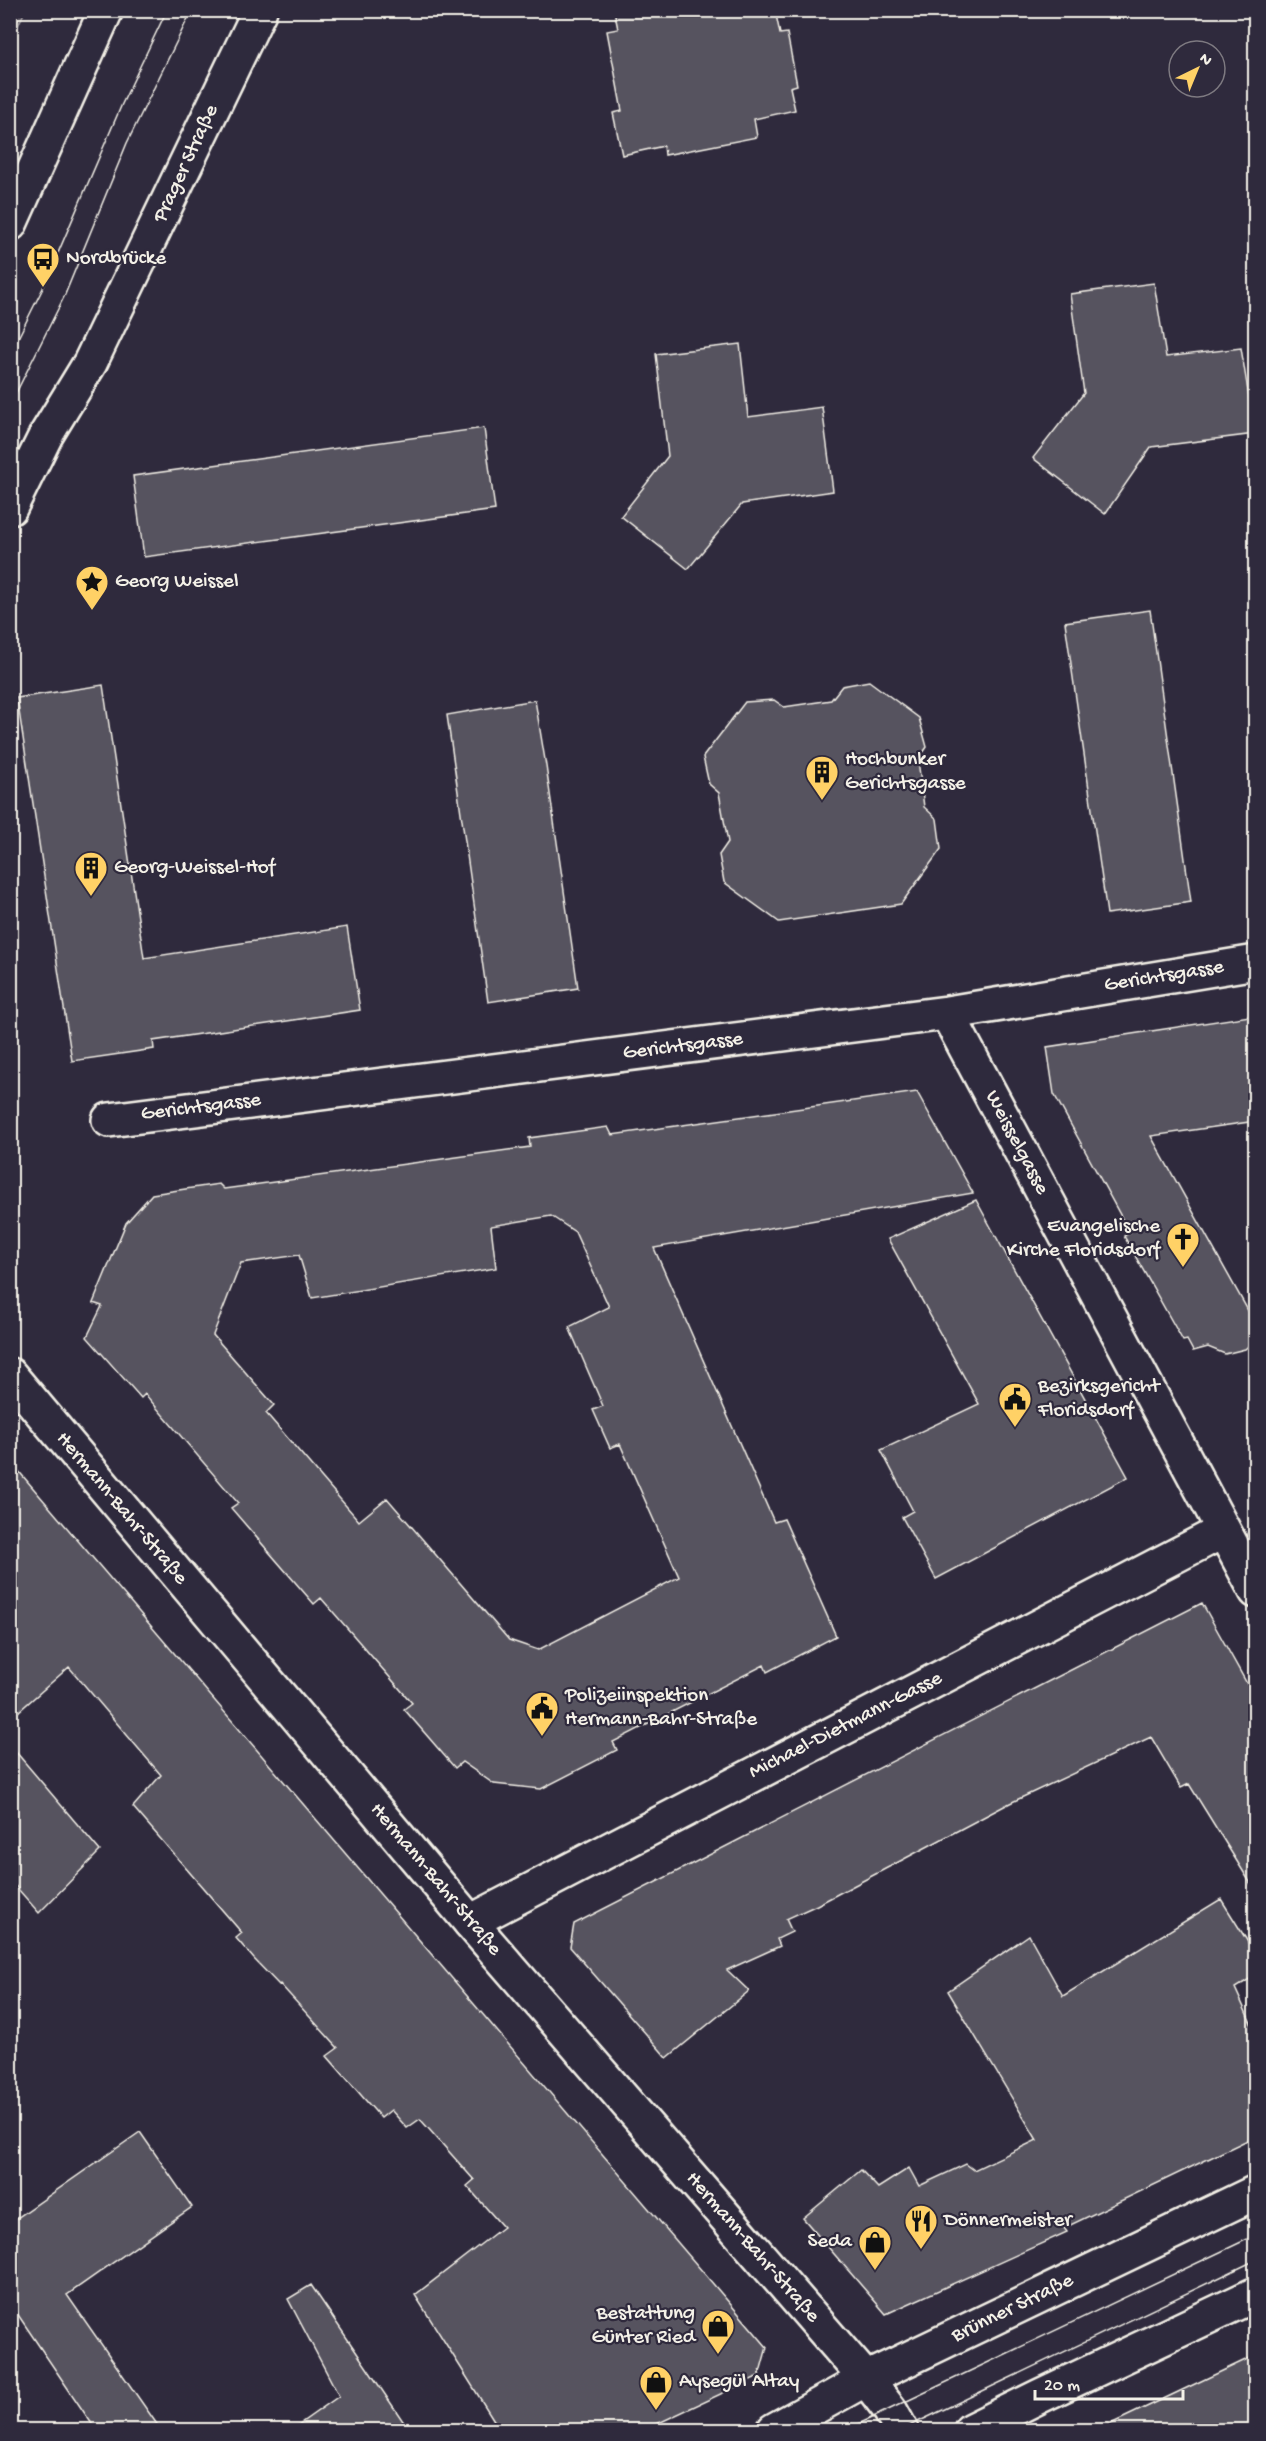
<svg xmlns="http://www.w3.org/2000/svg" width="1266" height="2441" font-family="'Gochi Hand',sans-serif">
  <rect width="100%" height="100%" fill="#2f2a3d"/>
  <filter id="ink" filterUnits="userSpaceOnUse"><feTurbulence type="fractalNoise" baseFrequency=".0167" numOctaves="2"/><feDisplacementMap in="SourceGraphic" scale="12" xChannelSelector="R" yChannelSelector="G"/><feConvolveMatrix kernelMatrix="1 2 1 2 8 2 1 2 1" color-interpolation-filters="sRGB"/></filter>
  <g filter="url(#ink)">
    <!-- green -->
    <path fill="#454050" stroke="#9c989c" stroke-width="1.5" d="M 11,10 L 25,11 L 11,40 L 10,11 Z"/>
    <!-- building -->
    <path fill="#56525f" stroke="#f4f1e8" stroke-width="1.5" fill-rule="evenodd" d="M 614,10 L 775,10 L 780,34 L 787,33 L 797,85 L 790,87 L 795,110 L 754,119 L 757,137 L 665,155 L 664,146 L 622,155 L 613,113 L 622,111 L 607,31 L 618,29 Z
      M 1154,283 L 1166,357 L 1241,348 L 1255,434 L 1151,447 L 1105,514 L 1033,458 L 1084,393 L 1070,294 Z
      M 740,344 L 748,417 L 822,407 L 833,491 L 742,504 L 688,569 L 621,516 L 668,456 L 656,354 Z
      M 484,428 L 495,510 L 144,557 L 133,476 Z
      M 1150,610 L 1191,902 L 1107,914 L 1065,622 Z
      M 869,681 L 919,718 L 927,747 L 918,760 L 924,807 L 937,819 L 941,849 L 901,904 L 779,922 L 724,882 L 719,855 L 728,842 L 719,793 L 709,784 L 703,757 L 745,702 L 774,700 L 784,707 L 831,700 L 842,686 Z
      M 103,685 L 144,958 L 347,927 L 360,1010 L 153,1041 L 154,1049 L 72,1061 L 17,698 Z
      M 535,700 L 546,766 L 578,988 L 488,1002 L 447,715 Z
      M 1256,1015 L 1256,1121 L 1151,1136 L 1256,1325 L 1256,1339 L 1245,1349 L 1225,1354 L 1208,1347 L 1193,1351 L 1187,1340 L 1183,1341 L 1124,1236 L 1130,1233 L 1054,1094 L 1047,1047 Z
      M 917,1092 L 973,1193 L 654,1248 L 774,1522 L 784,1519 L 836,1636 L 767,1672 L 764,1665 L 613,1742 L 617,1750 L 541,1789 L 494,1784 L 462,1762 L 455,1768 L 404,1709 L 412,1703 L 321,1598 L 314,1604 L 231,1508 L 238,1503 L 145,1394 L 141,1398 L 87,1337 L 102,1306 L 93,1303 L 126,1223 L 152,1194 L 219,1184 L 224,1189 L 530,1147 L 529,1138 L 608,1127 L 612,1135 ZM 551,1216 L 575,1232 L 609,1307 L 569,1327 L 603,1406 L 593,1410 L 610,1448 L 620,1444 L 679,1577 L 538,1650 L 509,1640 L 387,1498 L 359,1521 L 266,1413 L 274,1405 L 213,1335 L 241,1263 L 299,1255 L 312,1298 L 496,1268 L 491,1226 Z
      M 976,1200 L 1128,1477 L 936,1579 L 902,1517 L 913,1511 L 881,1450 L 979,1404 L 888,1239 Z
      M 10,1461 L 767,2347 L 759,2376 L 644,2430 L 500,2430 L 415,2295 L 503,2227 L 467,2186 L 474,2180 L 420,2119 L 407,2128 L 391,2110 L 381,2118 L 327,2056 L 338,2048 L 280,1984 L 279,1985 L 254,1959 L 236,1938 L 242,1933 L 133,1807 L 161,1775 L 69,1667 L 10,1719 Z
      M 1202,1603 L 1256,1700 L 1256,1892 L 1189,1784 L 1181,1788 L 1151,1737 L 1010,1803 L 817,1905 L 786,1919 L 792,1932 L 777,1939 L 780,1946 L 727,1970 L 749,1991 L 667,2058 L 570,1947 L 574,1924 Z
      M 10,1745 L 100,1851 L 39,1913 L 10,1880 Z
      M 1221,1899 L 1256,1955 L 1256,1975 L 1235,1988 L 1256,2034 L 1256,2136 L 1064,2228 L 1067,2232 L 886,2314 L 803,2218 L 861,2170 L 878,2188 L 909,2168 L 919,2186 L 966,2164 L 974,2170 L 1037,2140 L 948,1991 L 1029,1935 L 1063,1996 Z
      M 140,2132 L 192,2207 L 67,2295 L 161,2430 L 96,2430 L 10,2303 L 10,2223 Z
      M 311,2285 L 409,2430 L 291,2430 L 339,2396 L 288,2299 Z
      M 1256,2355 L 1256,2430 L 1098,2430 Z"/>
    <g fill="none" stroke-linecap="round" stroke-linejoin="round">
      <defs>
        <path id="minor" d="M 947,1013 L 1256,1591
          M 109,1120 L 947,1013 L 1256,962
          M 470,1922 L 1223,1531"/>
        <path id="major" d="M 10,224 L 106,10
          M 10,508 L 46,435 L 90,363 L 260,10
          M 10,1375 L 470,1922 L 866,2379 L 890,2410 L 901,2430
          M 774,2430 L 866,2379 L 1256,2192
          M 971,2430 L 1040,2396 L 1256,2294"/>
      </defs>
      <!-- minor casing -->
      <use href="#minor" stroke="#f4f1e8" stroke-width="38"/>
      <!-- major casing -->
      <use href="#major" stroke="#f4f1e8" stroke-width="38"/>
      <!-- minor -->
      <use href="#minor" stroke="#2f2a3d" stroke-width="33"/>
      <!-- major -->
      <use href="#major" stroke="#2f2a3d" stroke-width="33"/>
      <!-- tram -->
      <path stroke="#f4f1e8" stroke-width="1.5" d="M 10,354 L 43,288 L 122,104 L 167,10
        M 10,405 L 64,297 L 127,143 L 192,10
        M 846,2430 L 1256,2235
        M 901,2430 L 1256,2260"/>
    </g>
  </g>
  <!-- icons -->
  <defs>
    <symbol id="bus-pin" viewBox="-11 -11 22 30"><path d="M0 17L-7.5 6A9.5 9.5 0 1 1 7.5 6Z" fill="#ffd166" stroke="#2f2a3d"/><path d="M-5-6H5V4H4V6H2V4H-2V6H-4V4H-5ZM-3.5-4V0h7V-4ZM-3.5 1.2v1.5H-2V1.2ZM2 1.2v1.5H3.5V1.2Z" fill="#111"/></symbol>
    <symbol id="sight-pin" viewBox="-11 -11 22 30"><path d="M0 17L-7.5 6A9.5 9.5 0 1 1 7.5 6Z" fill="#ffd166" stroke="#2f2a3d"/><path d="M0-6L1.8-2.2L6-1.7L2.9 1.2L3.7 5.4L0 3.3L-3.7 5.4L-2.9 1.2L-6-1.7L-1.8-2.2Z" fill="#111"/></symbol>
    <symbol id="building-pin" viewBox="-11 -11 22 30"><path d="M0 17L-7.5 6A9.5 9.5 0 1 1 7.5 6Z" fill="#ffd166" stroke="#2f2a3d"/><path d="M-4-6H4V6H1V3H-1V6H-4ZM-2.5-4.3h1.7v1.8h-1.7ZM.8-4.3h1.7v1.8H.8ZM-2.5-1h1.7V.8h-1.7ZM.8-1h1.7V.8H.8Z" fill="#111"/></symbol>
    <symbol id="church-pin" viewBox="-11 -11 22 30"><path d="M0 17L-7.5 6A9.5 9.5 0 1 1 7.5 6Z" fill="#ffd166" stroke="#2f2a3d"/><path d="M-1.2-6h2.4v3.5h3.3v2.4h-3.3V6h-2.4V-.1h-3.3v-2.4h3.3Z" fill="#111"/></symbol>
    <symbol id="civic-pin" viewBox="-11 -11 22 30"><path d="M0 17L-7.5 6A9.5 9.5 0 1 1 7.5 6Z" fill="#ffd166" stroke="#2f2a3d"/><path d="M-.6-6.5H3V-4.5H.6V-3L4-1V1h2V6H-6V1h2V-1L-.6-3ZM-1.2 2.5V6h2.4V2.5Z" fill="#111"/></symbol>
    <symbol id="restaurant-pin" viewBox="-11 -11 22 30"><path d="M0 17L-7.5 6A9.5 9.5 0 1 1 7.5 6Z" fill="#ffd166" stroke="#2f2a3d"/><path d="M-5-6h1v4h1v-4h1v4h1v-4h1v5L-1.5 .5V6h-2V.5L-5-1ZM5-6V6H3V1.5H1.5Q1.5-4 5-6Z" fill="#111"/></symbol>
    <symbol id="shop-pin" viewBox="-11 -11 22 30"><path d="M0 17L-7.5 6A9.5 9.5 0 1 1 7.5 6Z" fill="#ffd166" stroke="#2f2a3d"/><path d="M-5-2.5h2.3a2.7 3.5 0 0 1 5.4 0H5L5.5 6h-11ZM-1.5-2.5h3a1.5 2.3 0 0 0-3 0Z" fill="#111"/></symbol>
  </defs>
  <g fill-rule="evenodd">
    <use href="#bus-pin" x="24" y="240" width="38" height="52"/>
    <use href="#sight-pin" x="73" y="563" width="38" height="52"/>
    <use href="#building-pin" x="803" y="753" width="38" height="52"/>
    <use href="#building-pin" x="72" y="849" width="38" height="52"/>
    <use href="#church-pin" x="1164" y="1220" width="38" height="52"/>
    <use href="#civic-pin" x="996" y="1380" width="38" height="52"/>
    <use href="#civic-pin" x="523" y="1689" width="38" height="52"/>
    <use href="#restaurant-pin" x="902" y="2202" width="38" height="52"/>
    <use href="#shop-pin" x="856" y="2223" width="38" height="52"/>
    <use href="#shop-pin" x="699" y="2307" width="38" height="52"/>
    <use href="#shop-pin" x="637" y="2363" width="38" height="52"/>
  </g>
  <g text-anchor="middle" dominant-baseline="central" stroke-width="4.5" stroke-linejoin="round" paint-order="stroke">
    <!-- street labels -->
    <g font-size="21" fill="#f4f1e8" stroke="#2f2a3d">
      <text transform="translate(187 164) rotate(-65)">Prager Straße</text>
      <text transform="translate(1164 977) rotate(-9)">Gerichtsgasse</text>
      <text transform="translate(683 1047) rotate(-7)">Gerichtsgasse</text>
      <text transform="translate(201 1108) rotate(-7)">Gerichtsgasse</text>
      <text transform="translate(1016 1143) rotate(62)">Weisselgasse</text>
      <text transform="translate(121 1509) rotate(50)">Hermann-Bahr-Straße</text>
      <text transform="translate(846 1726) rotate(-27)">Michael-Dietmann-Gasse</text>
      <text transform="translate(435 1880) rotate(50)">Hermann-Bahr-Straße</text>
      <text transform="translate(752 2248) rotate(49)">Hermann-Bahr-Straße</text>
      <text transform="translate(1013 2309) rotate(-26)">Brünner Straße</text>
    </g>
    <!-- poi labels -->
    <g font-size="21" fill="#f4f1e8" stroke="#2f2a3d" text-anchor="start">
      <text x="66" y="259">Nordbrücke</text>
      <text x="115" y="582">Georg Weissel</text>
      <text x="845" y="760">Hochbunker<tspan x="845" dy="24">Gerichtsgasse</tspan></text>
      <text x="114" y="868">Georg-Weissel-Hof</text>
      <text x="1160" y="1227" text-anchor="end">Evangelische<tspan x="1160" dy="24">Kirche Floridsdorf</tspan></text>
      <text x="1038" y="1387">Bezirksgericht<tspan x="1038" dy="24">Floridsdorf</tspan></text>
      <text x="565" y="1696">Polizeiinspektion<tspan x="565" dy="24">Hermann-Bahr-Straße</tspan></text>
      <text x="944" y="2221">Dönnermeister</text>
      <text x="852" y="2242" text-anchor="end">Seda</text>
      <text x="695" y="2314" text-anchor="end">Bestattung<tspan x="695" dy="24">Günter Ried</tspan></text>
      <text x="679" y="2382">Aysegül Altay</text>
    </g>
  </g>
  <!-- margin -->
  <rect width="1266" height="2441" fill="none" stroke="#2f2a3d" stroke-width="36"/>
  <rect x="18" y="18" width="1230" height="2405" fill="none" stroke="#f4f1e8" stroke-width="2" filter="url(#ink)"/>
  <!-- north arrow -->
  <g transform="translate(1197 69) rotate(43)"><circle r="28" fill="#2f2a3d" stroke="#7e7a81" stroke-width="1.5"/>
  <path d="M0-4.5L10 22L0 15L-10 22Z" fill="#ffd166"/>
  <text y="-9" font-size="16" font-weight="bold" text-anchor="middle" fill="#f4f1e8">N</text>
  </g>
  <!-- scale -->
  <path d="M1035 2390v9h148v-9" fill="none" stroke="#f4f1e8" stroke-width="3"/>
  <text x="1044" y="2390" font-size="18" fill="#f4f1e8" stroke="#2f2a3d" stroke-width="4.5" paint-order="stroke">20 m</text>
</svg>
